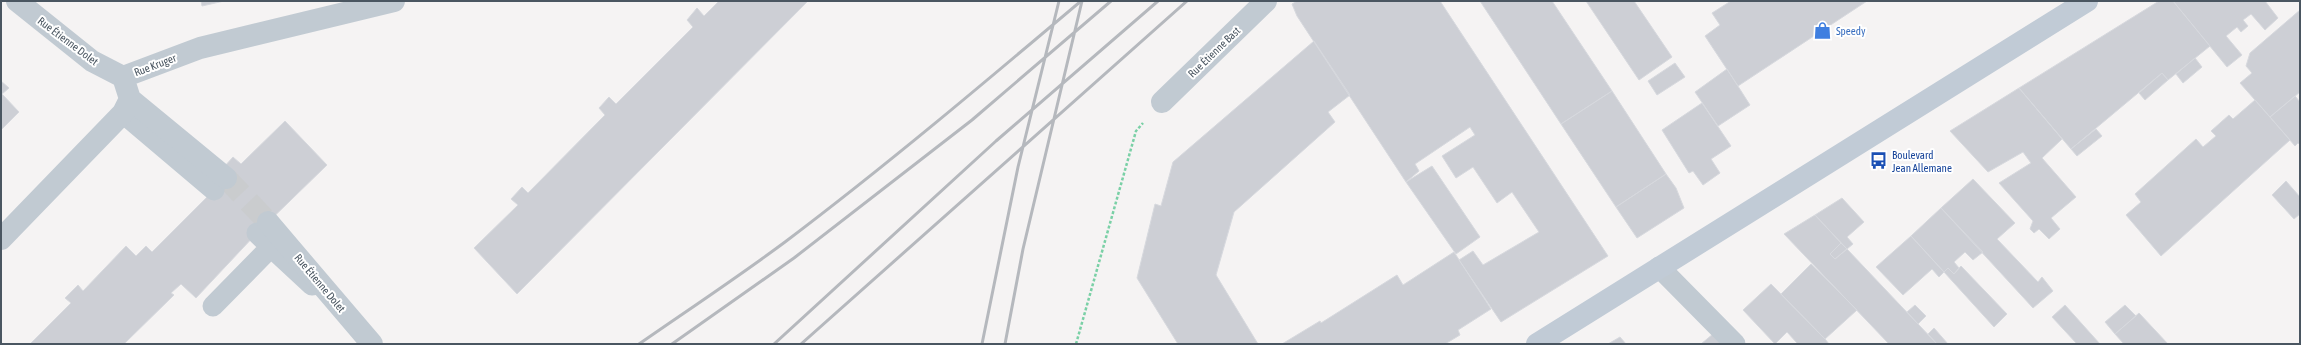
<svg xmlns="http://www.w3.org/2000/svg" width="2301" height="345" font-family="'Asap Condensed',sans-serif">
  <rect width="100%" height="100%" fill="#f5f3f3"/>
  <!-- building -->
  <path fill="#cdcfd5" stroke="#d7d9de" d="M 201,1 L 224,1 L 202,6 Z
    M 719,1 L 808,1 L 517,294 L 474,248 L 518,205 L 511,199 L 522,187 L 528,193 L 605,115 L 599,108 L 609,97 L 616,104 L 693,27 L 687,20 L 697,8 L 704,16 Z
    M 1297,1 L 1440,1 L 1608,256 L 1501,322 L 1459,260 L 1473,251 L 1483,265 L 1539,232 L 1512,192 L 1497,203 L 1473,167 L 1456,178 L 1442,156 L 1475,135 L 1470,127 L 1415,164 L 1419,171 L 1406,182 L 1297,16 L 1292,4 Z
    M 1480,1 L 1552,1 L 1612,91 L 1561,124 Z
    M 1586,1 L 1634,1 L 1672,57 L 1639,80 Z
    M 1731,1 L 1867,1 L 1738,86 L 1705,36 L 1720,25 L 1712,13 Z
    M 2159,1 L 2173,1 L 2210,46 L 2168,80 L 2162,73 L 2071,149 L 2019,88 Z
    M 2173,1 L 2265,1 L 2278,18 L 2265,30 L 2251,14 L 2243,20 L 2248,26 L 2241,32 L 2237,27 L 2226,36 L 2242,55 L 2227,67 Z
    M 2300,10 L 2300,92 L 2270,117 L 2240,83 L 2252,73 L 2246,66 L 2250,53 Z
    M 1314,41 L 1350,95 L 1328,112 L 1335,122 L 1234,212 L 1216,275 L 1258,344 L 1178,344 L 1137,278 L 1155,204 L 1161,206 L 1173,162 Z
    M 2195,58 L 2202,67 L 2183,83 L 2176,74 Z
    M 1675,63 L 1685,77 L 1657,95 L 1648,81 Z
    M 1727,69 L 1750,105 L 1718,126 L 1695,92 Z
    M 2162,73 L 2168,80 L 2145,100 L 2139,93 Z
    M 1,81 L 9,88 L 2,94 L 19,112 L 1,130 Z
    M 2019,88 L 2062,139 L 2042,158 L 2076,197 L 2051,218 L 2060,229 L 2049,239 L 2039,229 L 2034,233 L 2030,229 L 2033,221 L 1999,183 L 2031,163 L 2023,152 L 1988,172 L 1950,131 Z
    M 1612,91 L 1666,174 L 1616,207 L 1561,124 Z
    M 2295,96 L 2300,102 L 2300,145 L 2298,143 L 2295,146 L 2270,117 Z
    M 2255,100 L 2290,140 L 2161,256 L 2126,215 L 2141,202 L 2135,194 L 2196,139 L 2203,147 L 2216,136 L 2211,131 L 2229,115 L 2233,119 Z
    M 1702,103 L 1731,146 L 1711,159 L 1720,173 L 1703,185 L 1693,171 L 1689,173 L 1662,130 Z
    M 285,121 L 327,165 L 257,233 L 196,298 L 181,284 L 171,293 L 174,295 L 124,344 L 30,344 L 71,303 L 65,298 L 78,285 L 83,291 L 126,246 L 136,256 L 146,246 L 152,252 L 230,174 L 224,167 L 233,157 L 241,164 Z
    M 2096,129 L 2102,136 L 2077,156 L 2071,149 Z
    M 1432,166 L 1480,237 L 1456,254 L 1406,182 Z
    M 1666,174 L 1676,188 L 1684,208 L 1637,238 L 1616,207 Z
    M 1973,179 L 2015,223 L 1997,239 L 2038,282 L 2042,277 L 2053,291 L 2033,308 L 1941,208 Z
    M 2286,181 L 2300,197 L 2300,214 L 2294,219 L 2272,195 Z
    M 1842,198 L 1864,222 L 1847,237 L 1853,244 L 1847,249 L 1815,215 Z
    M 1941,208 L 1983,252 L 1973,260 L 1965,252 L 1954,262 L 1959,268 L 1954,274 L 1948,268 L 1944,272 L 1911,236 Z
    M 1815,215 L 1841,243 L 1830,254 L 1835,259 L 1847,249 L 1937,344 L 1889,344 L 1784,234 Z
    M 1911,236 L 1944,272 L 1939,277 L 1932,269 L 1903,295 L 1876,267 Z
    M 1841,243 L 1847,249 L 1835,259 L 1830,254 Z
    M 1454,252 L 1491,309 L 1458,330 L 1460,335 L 1445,344 L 1282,344 L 1320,321 L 1321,323 L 1397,275 L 1403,285 Z
    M 1811,264 L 1857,310 L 1825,339 L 1781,294 Z
    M 1961,266 L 2007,314 L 1994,327 L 1944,272 L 1948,268 L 1954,274 Z
    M 1771,284 L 1825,339 L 1829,344 L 1795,344 L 1797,343 L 1787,332 L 1775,344 L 1743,310 Z
    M 1915,305 L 1926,316 L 1918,324 L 1907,312 Z
    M 2065,305 L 2100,344 L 2077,344 L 2052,317 Z
    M 2125,305 L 2136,316 L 2115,334 L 2105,322 Z
    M 2139,313 L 2168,344 L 2124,344 L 2115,334 Z
    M 1934,328 L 1948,344 L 1937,344 L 1928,334 Z
    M 1713,334 L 1721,344 L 1701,344 Z
    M 1620,337 L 1626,344 L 1608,344 Z"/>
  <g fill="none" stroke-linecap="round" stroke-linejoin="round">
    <!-- street-tunnel -->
    <path stroke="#caccce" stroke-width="22" stroke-dasharray="22 11" stroke-linecap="butt" d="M 226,178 L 268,222"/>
    <!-- path -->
    <path stroke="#7ad0a6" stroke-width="2.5" stroke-dasharray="3 2" stroke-linecap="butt" d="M 1076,344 L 1136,131 L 1143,123"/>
    <!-- lane -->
    <path stroke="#c1cad2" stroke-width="21" d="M 123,113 L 214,190
      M 271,247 L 312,285
      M 1659,267 L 1735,344
      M 213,306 L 271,247 L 257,233"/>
    <!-- street -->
    <path stroke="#c1cad2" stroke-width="22" d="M 17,1 L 92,61 L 123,77
      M 130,99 L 226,178
      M 1162,102 L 1266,1
      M 268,222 L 372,344
      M 1,239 L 123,113 L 130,99 L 123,77 L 200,48 L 394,1"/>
    <!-- secondary -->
    <path stroke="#c1cbd6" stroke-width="22" d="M 1537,344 L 2087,1"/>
    <!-- rail -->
    <path stroke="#b5b8bd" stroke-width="3" d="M 639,344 C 688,310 738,277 785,242 C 887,165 984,83 1081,1
      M 672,344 L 794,258 L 972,120 L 1111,1
      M 774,344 L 996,141 L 1158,1
      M 801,344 L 1187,1
      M 982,344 L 1018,167 L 1059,1
      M 1005,344 L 1023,249 L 1082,1"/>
  </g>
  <!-- icons -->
  <defs>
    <symbol id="shop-bare" viewBox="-9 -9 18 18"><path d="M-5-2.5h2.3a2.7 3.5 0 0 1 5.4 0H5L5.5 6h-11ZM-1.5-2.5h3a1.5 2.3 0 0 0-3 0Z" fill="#3f7fe0" stroke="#fff" stroke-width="2.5" paint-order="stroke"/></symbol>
    <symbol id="bus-bare" viewBox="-9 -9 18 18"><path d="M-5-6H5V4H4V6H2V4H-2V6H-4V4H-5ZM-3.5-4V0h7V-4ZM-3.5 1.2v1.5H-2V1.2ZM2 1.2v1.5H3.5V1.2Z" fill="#1a4fb4" stroke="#fff" stroke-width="2.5" paint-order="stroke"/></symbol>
  </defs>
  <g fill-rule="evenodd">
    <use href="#shop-bare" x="1810" y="18" width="25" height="25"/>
    <use href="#bus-bare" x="1866" y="148" width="25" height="25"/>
  </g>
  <g text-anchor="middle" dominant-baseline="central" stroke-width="4" stroke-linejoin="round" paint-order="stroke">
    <!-- shop labels -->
    <g font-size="11" fill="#366cbe" stroke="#fff" text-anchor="start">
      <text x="1836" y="31">Speedy</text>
    </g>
    <!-- street labels -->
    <g font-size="11" fill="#4a5661" stroke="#fff">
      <text transform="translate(68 41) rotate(37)">Rue Étienne Dolet</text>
      <text transform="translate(1214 52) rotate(-44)">Rue Étienne Bast</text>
      <text transform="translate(155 65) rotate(-21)">Rue Kruger</text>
      <text transform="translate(320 283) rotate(50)">Rue Étienne Dolet</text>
    </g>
    <!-- transit labels -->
    <g font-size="11" fill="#164399" stroke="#fff" text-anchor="start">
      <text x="1892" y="155">Boulevard<tspan x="1892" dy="13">Jean Allemane</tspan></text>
    </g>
  </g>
  <!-- border -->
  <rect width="2301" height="345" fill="none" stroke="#4a5661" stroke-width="4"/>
</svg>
